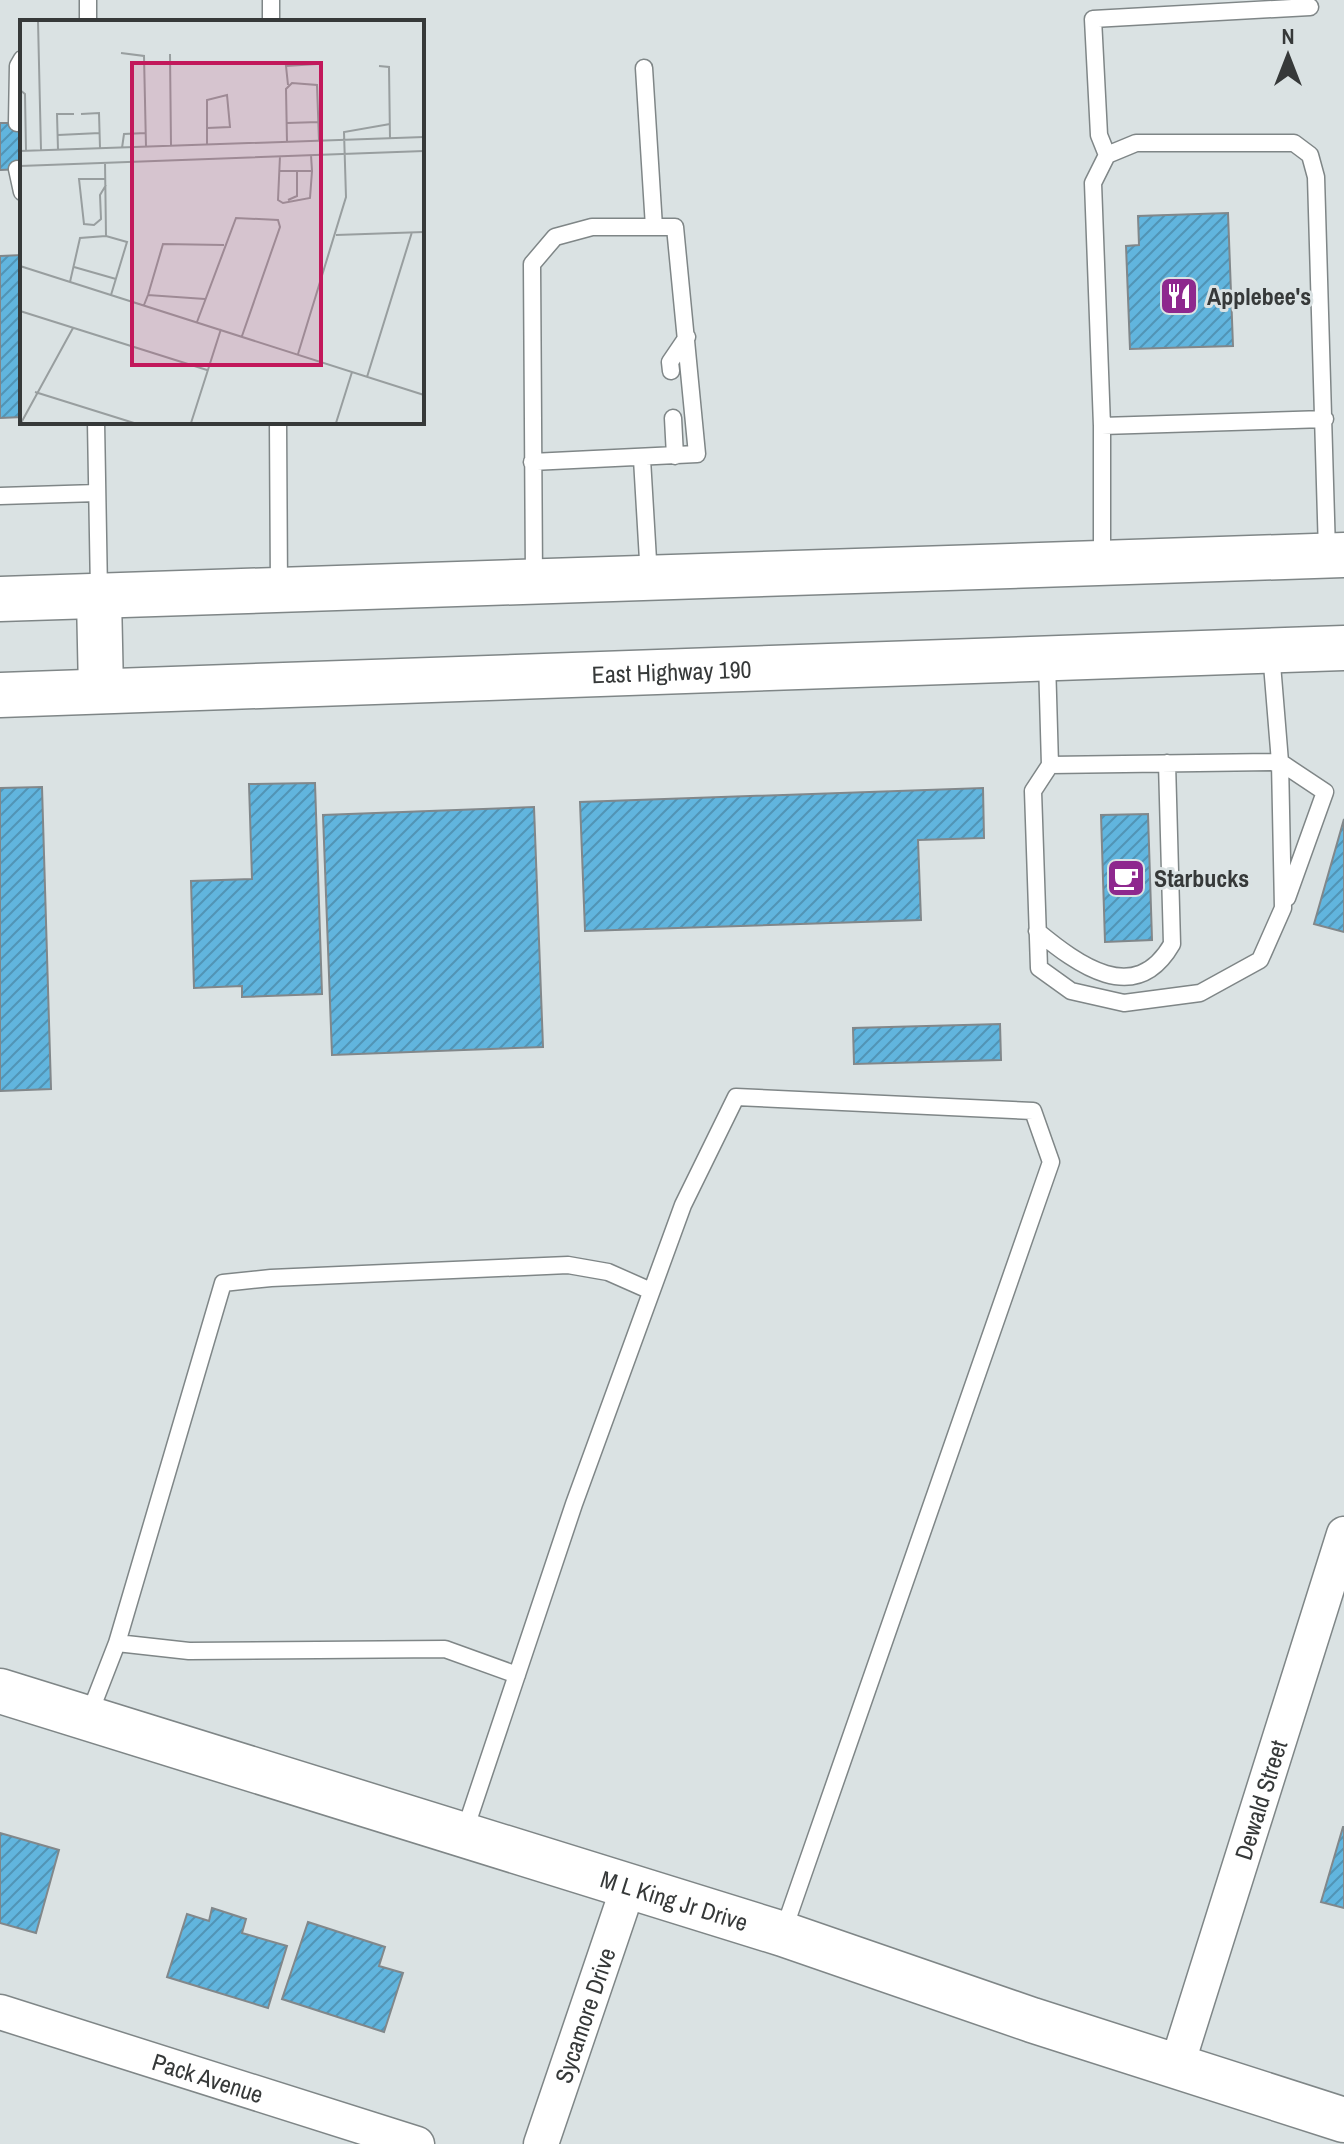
<svg xmlns="http://www.w3.org/2000/svg" width="1344" height="2144" font-family="'Archivo Narrow',sans-serif">
  <defs>
    <pattern id="building-hatch" width="6" height="6" patternUnits="userSpaceOnUse" patternTransform="scale(2)"><rect width="6" height="6" fill="#61b5de"/><path d="M-1 1l2-2M0 6l6-6M5 7l2-2" fill="none" stroke="#5194b5"/></pattern>
  </defs>
  <rect width="100%" height="100%" fill="#dae2e3"/>
  <!-- building -->
  <path fill="url(#building-hatch)" stroke="#81878a" stroke-width="2" d="M 0,123 L 22,123 L 22,169 L 0,170 Z
    M 1228,213 L 1233,346 L 1130,349 L 1126,246 L 1139,245 L 1138,216 Z
    M 22,255 L 22,417 L 0,418 L 0,256 Z
    M 315,783 L 322,994 L 242,997 L 242,986 L 194,988 L 191,881 L 252,879 L 249,784 Z
    M 42,787 L 51,1089 L 0,1091 L 0,788 Z
    M 983,788 L 984,838 L 918,840 L 921,920 L 585,931 L 580,802 Z
    M 534,807 L 543,1047 L 332,1055 L 323,815 Z
    M 1148,814 L 1152,940 L 1105,942 L 1101,815 Z
    M 1344,819 L 1344,932 L 1314,924 Z
    M 1000,1024 L 1001,1060 L 854,1064 L 853,1028 Z
    M 1343,1827 L 1344,1827 L 1344,1908 L 1321,1902 Z
    M 0,1833 L 59,1850 L 36,1933 L 0,1923 Z
    M 212,1908 L 246,1919 L 242,1933 L 287,1946 L 268,2008 L 167,1977 L 187,1914 L 209,1921 Z
    M 308,1922 L 385,1947 L 379,1966 L 403,1973 L 384,2032 L 282,1999 Z"/>
  <g fill="none" stroke-linecap="round" stroke-linejoin="round">
    <defs>
      <path id="lane" d="M 88,0 L 88,22
        M 271,0 L 271,22
        M 644,68 L 654,227
        M 17,123 L 18,66 L 22,59
        M 1107,155 L 1099,135 L 1093,19 L 1310,7
        M 17,169 L 22,192
        M 671,371 L 670,362 L 687,337
        M 673,418 L 675,456
        M 96,422 L 99,592
        M 278,422 L 279,590
        M 1102,426 L 1325,419
        M 642,459 L 649,577
        M 532,462 L 697,454 L 675,227 L 592,227 L 555,237 L 532,264 L 534,579
        M 0,496 L 97,493
        M 1102,561 L 1102,426 L 1093,183 L 1107,155 L 1136,143 L 1294,143 L 1310,155 L 1316,177 L 1327,552
        M 1047,661 L 1050,765 L 1033,791 L 1039,968 L 1071,991 L 1124,1003 L 1200,993 L 1260,960 L 1283,908 L 1280,762
        M 1280,762 L 1325,792 L 1287,898
        M 1050,765 L 1280,762 L 1271,652
        M 1037,931 C 1077,964 1135,1008 1172,944 L 1167,763
        M 117,1643 L 223,1283 L 271,1278 L 568,1265 L 608,1272 L 651,1291
        M 89,1715 L 117,1643 L 189,1651 L 445,1649 L 517,1675
        M 464,1833 L 574,1504 L 683,1205 L 736,1097 L 1033,1111 L 1051,1162 L 783,1932"/>
      <g id="street">
        <path id="s1" d="M 0,2012 L 417,2144"/>
        <path id="s2" d="M 1177,2065 L 1344,1534"/>
        <path id="s3" d="M 541,2144 L 629,1885"/>
      </g>
      <g id="secondary">
        <path id="s4" d="M 0,1691 L 783,1934 L 1032,2020 L 1344,2120"/>
      </g>
      <g id="primary">
        <path d="M 99,598 L 101,691"/>
        <path d="M 0,599 L 1344,555"/>
        <path id="s5" d="M 0,695 L 1344,648"/>
      </g>
    </defs>
    <!-- lane casing -->
    <use href="#lane" stroke="#7f8687" stroke-width="19"/>
    <!-- street casing -->
    <use href="#street" stroke="#7f8687" stroke-width="37"/>
    <!-- secondary casing -->
    <use href="#secondary" stroke="#7f8687" stroke-width="47"/>
    <!-- primary casing -->
    <use href="#primary" stroke="#7f8687" stroke-width="47"/>
    <!-- lane -->
    <use href="#lane" stroke="#fff" stroke-width="16"/>
    <!-- street -->
    <use href="#street" stroke="#fff" stroke-width="34"/>
    <!-- secondary -->
    <use href="#secondary" stroke="#fff" stroke-width="44"/>
    <!-- primary -->
    <use href="#primary" stroke="#fff" stroke-width="44"/>
  </g>
  <!-- icons -->
  <defs>
    <symbol id="restaurant-square" viewBox="-11 -11 22 22"><rect x="-9" y="-9" width="18" height="18" rx="4" fill="#8e288e" stroke="#dae2e3"/><path d="M-5-6h1v4h1v-4h1v4h1v-4h1v5L-1.5 .5V6h-2V.5L-5-1ZM5-6V6H3V1.5H1.5Q1.5-4 5-6Z" fill="#fff"/></symbol>
    <symbol id="cafe-square" viewBox="-11 -11 22 22"><rect x="-9" y="-9" width="18" height="18" rx="4" fill="#8e288e" stroke="#dae2e3"/><path d="M-5.5-4.5H6V0H3Q3 3.5 0 3.5H-2.5Q-5.5 3.5-5.5 0ZM3-3.2v2h1.7v-2ZM-6 4.5H4V6H-6Z" fill="#fff"/></symbol>
  </defs>
  <g fill-rule="evenodd">
    <use href="#restaurant-square" x="1157" y="274" width="44" height="44"/>
    <use href="#cafe-square" x="1104" y="856" width="44" height="44"/>
  </g>
  <g text-anchor="middle" dominant-baseline="central" stroke-width="6" stroke-linejoin="round" paint-order="stroke">
    <!-- poi labels -->
    <g font-size="24" font-weight="bold" fill="#363939" stroke="#dae2e3" text-anchor="start">
      <text x="1207" y="296">Applebee's</text>
      <text x="1154" y="878">Starbucks</text>
    </g>
    <!-- street labels -->
    <g font-size="24" fill="#363939" stroke="#dae2e3">
      <text stroke="none"><textPath href="#s5" startOffset="672">East Highway 190</textPath></text>
      <text stroke="none"><textPath href="#s2" startOffset="278">Dewald Street</textPath></text>
      <text stroke="none"><textPath href="#s4" startOffset="706">M L King Jr Drive</textPath></text>
      <text stroke="none"><textPath href="#s3" startOffset="136">Sycamore Drive</textPath></text>
      <text stroke="none"><textPath href="#s1" startOffset="218">Pack Avenue</textPath></text>
    </g>
  </g>
  <!-- overview -->
  <g transform="translate(20 20)">
    <rect width="404" height="404" fill="#dae2e3"/>
    <path fill="none" stroke="#989e9f" stroke-width="2" d="M 18,1 L 21,130M 101,33 L 124,36 L 126,127M 150,34 L 151,126M 359,46 L 369,47 L 370,119M 268,65 L 266,46 L 297,44M 0,70 L 5,74 L 6,131M 61,94 L 79,93 L 80,128M 267,103 L 299,102M 187,108 L 210,107 L 207,75 L 187,80 L 187,125M 38,115 L 80,113M 267,122 L 266,69 L 272,63 L 297,65 L 299,121M 102,128 L 104,114 L 126,113M 38,130 L 37,94 L 54,94M 0,131 L 404,117M 260,136 L 258,180 L 263,183 L 290,178 L 292,151M 85,142 L 86,216M 0,146 L 404,131M 260,151 L 292,151 L 291,135M 86,159 L 59,159 L 64,204 L 74,205 L 81,199 L 80,175 L 86,165M 268,180 L 277,176 L 277,151M 316,215 L 404,212M 0,246 L 404,375M 54,247 L 96,259M 50,262 L 60,218 L 86,216 L 107,222 L 91,275M 128,275 L 143,224 L 204,225M 124,285 L 128,275 L 185,279M 0,291 L 187,350M 177,302 L 216,198 L 258,200 L 260,207 L 222,316M 278,334 L 326,177 L 324,112 L 370,104M 347,357 L 392,212M 15,372 L 114,403M 1,403 L 53,308M 171,403 L 201,309M 316,403 L 332,352"/>
    <path fill="#c2185b" fill-opacity="0.15" stroke="#c2185b" stroke-width="4" d="M 112,43 L 301,43 L 301,345 L 112,345 Z"/>
    <rect width="404" height="404" fill="none" stroke="#363939" stroke-width="4"/>
  </g>
  <!-- north arrow -->
  <g transform="translate(1288 56)" stroke="#dae2e3" stroke-width="6" paint-order="stroke">
  <path d="M0-6L14 30L0 20L-14 30Z" fill="#363939"/>
  <text y="-12" font-size="22" font-weight="bold" text-anchor="middle" fill="#363939">N</text>
  </g>
</svg>
